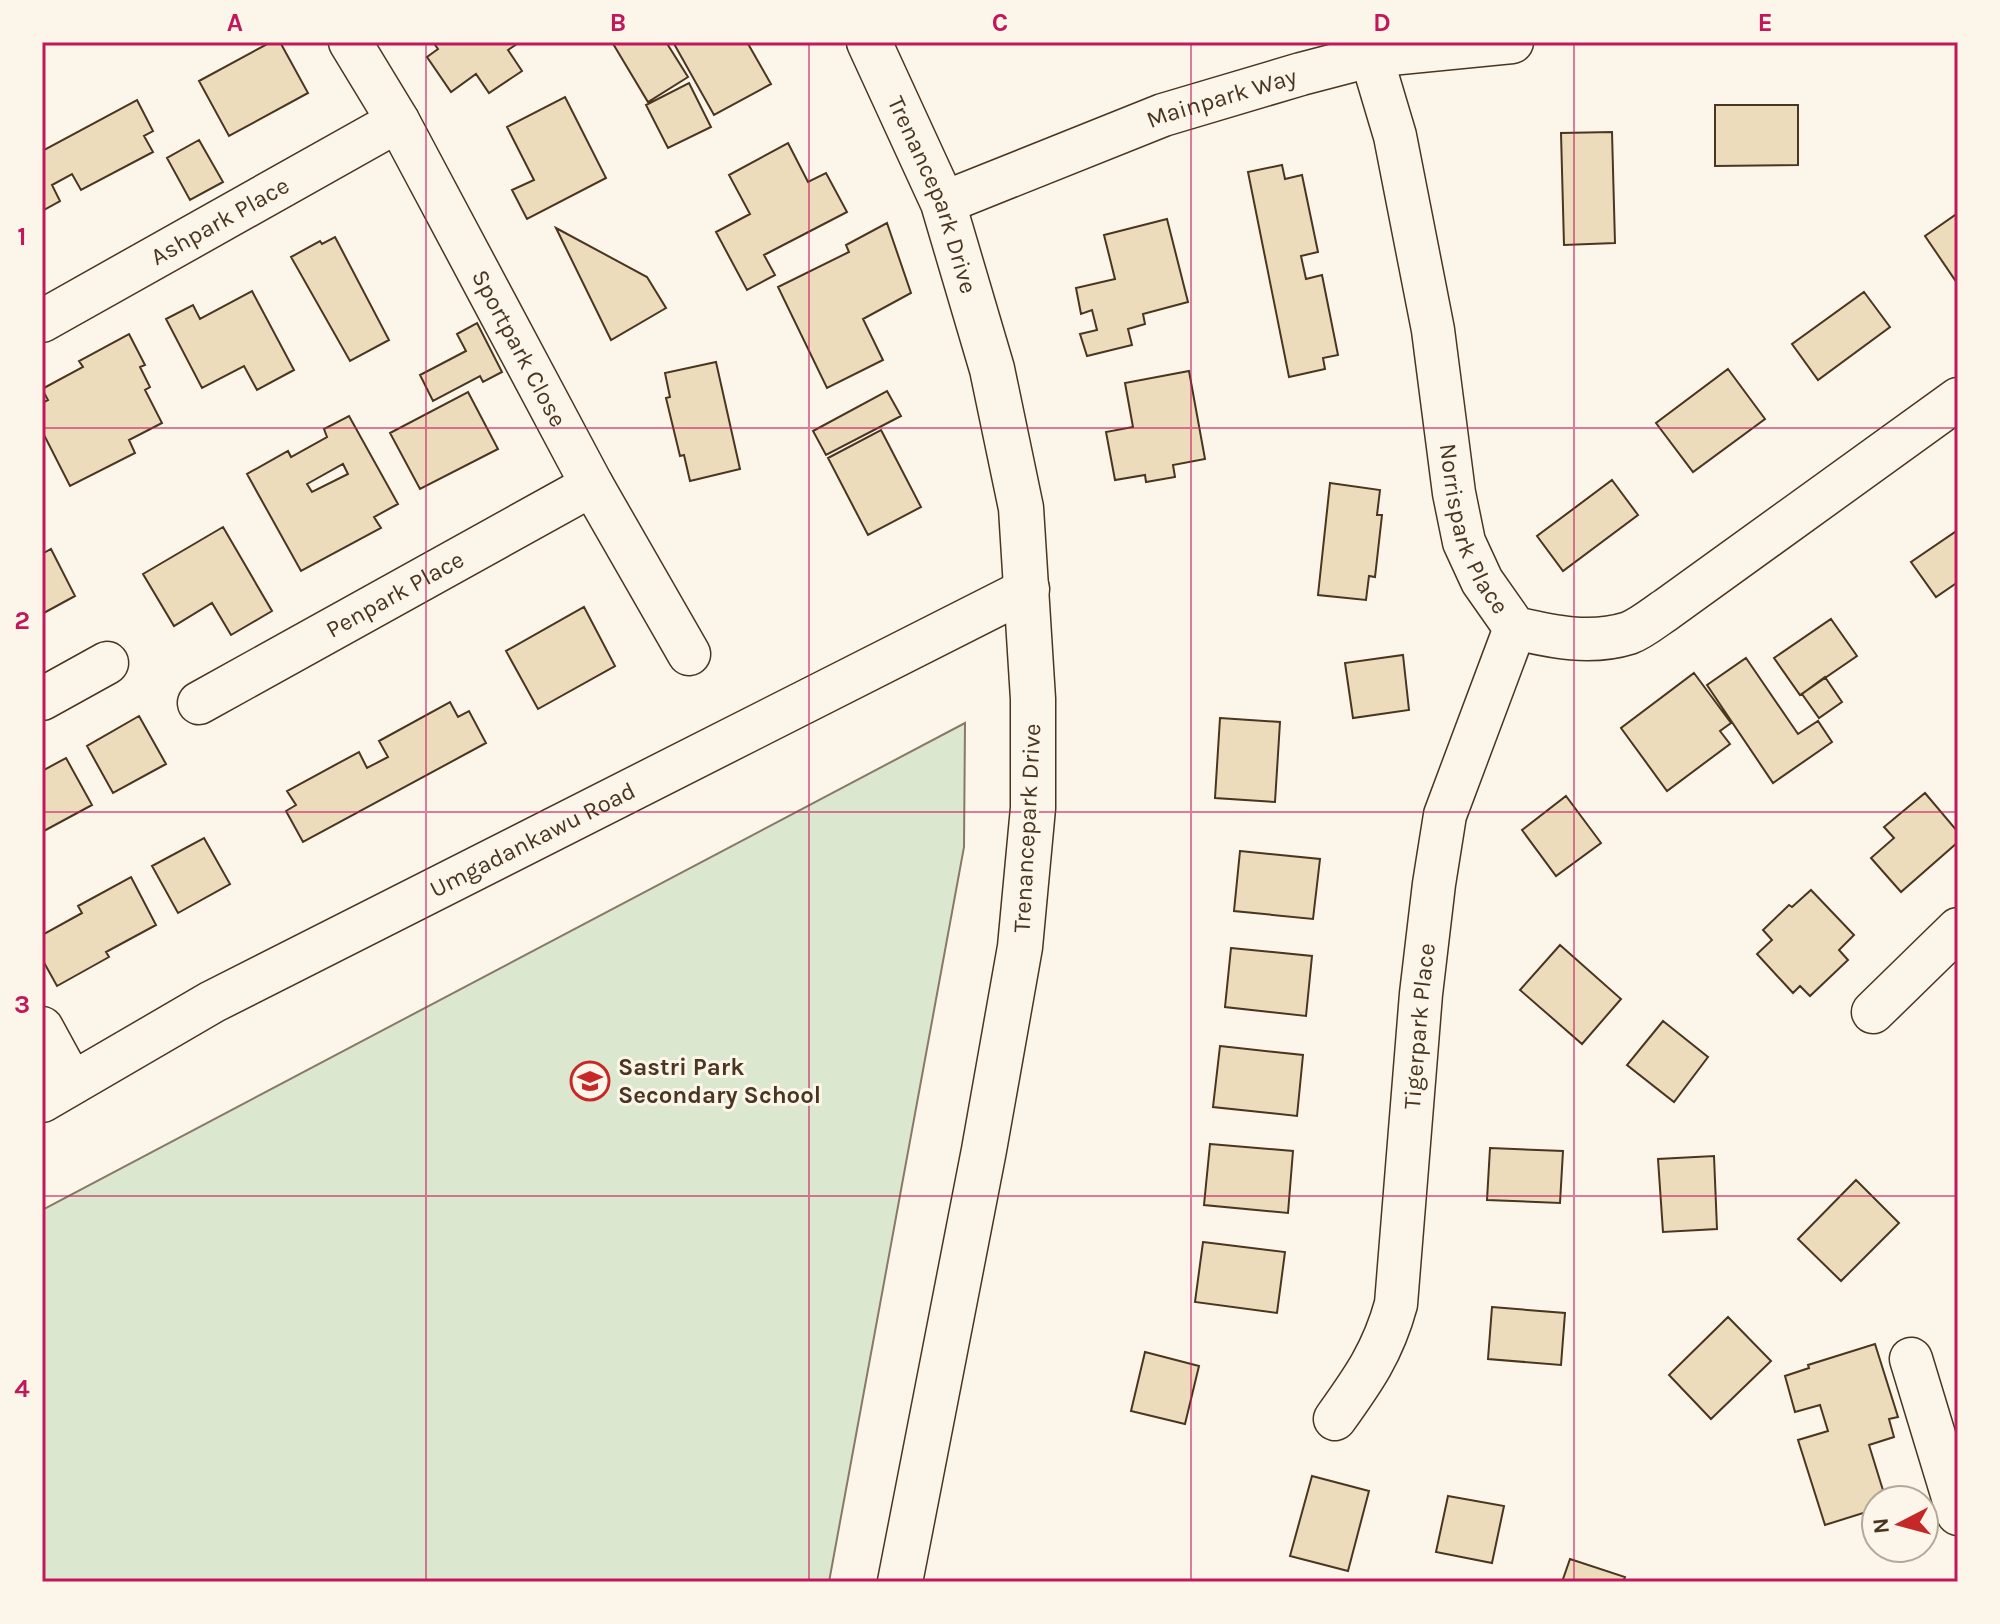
<svg xmlns="http://www.w3.org/2000/svg" width="2000" height="1624" font-family="Karla,sans-serif">
  <rect width="100%" height="100%" fill="#fbf6e9"/>
  <!-- green -->
  <path fill="#dce7d0" stroke="#887966" stroke-width="2" d="M 965,723 L 964,847 L 829,1582 L 42,1582 L 42,1210 Z"/>
  <!-- building -->
  <path fill="#ecdcbc" stroke="#4a3520" stroke-width="2" fill-rule="evenodd" d="M 271,42 L 280,42 L 308,93 L 229,136 L 199,81 Z
    M 433,42 L 520,42 L 508,50 L 522,71 L 489,93 L 476,74 L 451,92 L 427,57 L 438,49 Z
    M 612,42 L 666,42 L 688,77 L 648,102 Z
    M 673,42 L 747,42 L 771,84 L 714,115 Z
    M 689,83 L 711,127 L 668,148 L 646,105 Z
    M 565,97 L 606,178 L 527,219 L 512,190 L 534,180 L 507,127 Z
    M 137,100 L 153,131 L 144,136 L 153,152 L 81,190 L 72,174 L 52,185 L 60,201 L 42,211 L 42,151 Z
    M 1715,105 L 1798,105 L 1798,165 L 1715,166 Z
    M 1612,132 L 1615,243 L 1564,245 L 1561,133 Z
    M 199,140 L 223,182 L 190,200 L 167,158 Z
    M 788,143 L 808,182 L 826,173 L 847,212 L 764,255 L 775,275 L 747,290 L 716,232 L 750,214 L 729,175 Z
    M 1282,165 L 1285,179 L 1302,175 L 1318,252 L 1301,256 L 1306,279 L 1322,275 L 1338,355 L 1323,358 L 1325,369 L 1289,377 L 1248,172 Z
    M 1958,213 L 1958,278 L 1955,280 L 1925,236 Z
    M 1167,219 L 1188,302 L 1143,314 L 1145,324 L 1128,329 L 1132,345 L 1087,356 L 1080,334 L 1097,330 L 1092,310 L 1081,314 L 1076,288 L 1115,279 L 1104,235 Z
    M 887,223 L 911,293 L 863,319 L 883,360 L 827,388 L 778,287 L 849,252 L 846,245 Z
    M 556,228 L 647,277 L 666,308 L 611,340 Z
    M 335,237 L 389,340 L 350,361 L 291,257 L 320,241 L 322,244 Z
    M 252,291 L 294,370 L 257,390 L 244,366 L 202,388 L 166,319 L 193,305 L 200,319 Z
    M 1864,292 L 1890,327 L 1818,380 L 1792,344 Z
    M 477,323 L 502,372 L 483,382 L 480,376 L 433,401 L 420,375 L 466,351 L 457,334 Z
    M 129,334 L 145,365 L 140,367 L 150,387 L 145,390 L 162,423 L 129,440 L 135,453 L 70,486 L 42,431 L 42,403 L 48,400 L 42,389 L 83,367 L 79,361 Z
    M 716,362 L 740,469 L 690,481 L 684,455 L 680,456 L 666,398 L 670,397 L 665,373 Z
    M 1728,369 L 1765,419 L 1693,472 L 1656,423 Z
    M 1189,371 L 1205,459 L 1173,465 L 1175,477 L 1146,482 L 1145,475 L 1115,480 L 1106,432 L 1133,427 L 1125,383 Z
    M 887,391 L 901,416 L 826,455 L 813,431 Z
    M 468,392 L 498,449 L 420,489 L 390,433 Z
    M 349,416 L 398,504 L 374,517 L 381,528 L 301,571 L 247,474 L 288,451 L 291,457 L 327,437 L 324,429 ZM 343,464 L 348,474 L 312,492 L 307,484 Z
    M 881,430 L 921,507 L 868,535 L 828,458 Z
    M 1612,480 L 1638,515 L 1563,571 L 1537,536 Z
    M 1330,483 L 1380,490 L 1377,515 L 1382,515 L 1375,577 L 1369,576 L 1366,600 L 1318,595 Z
    M 223,527 L 272,611 L 231,635 L 212,603 L 174,626 L 143,574 Z
    M 1958,530 L 1958,582 L 1936,597 L 1911,562 Z
    M 51,549 L 75,596 L 42,614 L 42,554 Z
    M 584,607 L 615,666 L 538,709 L 506,651 Z
    M 1831,619 L 1857,656 L 1800,695 L 1774,658 Z
    M 1403,655 L 1409,710 L 1353,718 L 1345,663 Z
    M 1746,658 L 1798,734 L 1818,721 L 1832,742 L 1773,783 L 1707,685 Z
    M 1694,673 L 1731,723 L 1720,731 L 1730,744 L 1667,791 L 1621,728 Z
    M 1825,677 L 1842,702 L 1819,718 L 1802,694 Z
    M 450,702 L 458,717 L 469,711 L 486,743 L 303,842 L 286,811 L 296,805 L 287,791 L 359,752 L 367,768 L 388,757 L 379,741 Z
    M 139,716 L 166,764 L 113,793 L 87,746 Z
    M 1220,718 L 1280,722 L 1275,802 L 1215,798 Z
    M 66,758 L 92,805 L 42,832 L 42,771 Z
    M 1925,793 L 1958,832 L 1958,842 L 1901,892 L 1871,858 L 1894,838 L 1884,827 Z
    M 1566,796 L 1601,843 L 1556,876 L 1522,830 Z
    M 204,838 L 230,884 L 178,913 L 152,866 Z
    M 1240,851 L 1320,859 L 1313,919 L 1234,911 Z
    M 131,877 L 156,925 L 106,952 L 109,957 L 57,986 L 42,959 L 42,935 L 82,913 L 78,906 Z
    M 1811,890 L 1854,935 L 1839,950 L 1848,960 L 1810,996 L 1800,986 L 1793,993 L 1757,954 L 1772,940 L 1763,930 L 1789,905 L 1792,907 Z
    M 1560,945 L 1621,999 L 1582,1044 L 1520,990 Z
    M 1231,948 L 1312,956 L 1306,1016 L 1225,1007 Z
    M 1663,1021 L 1708,1057 L 1674,1102 L 1627,1065 Z
    M 1220,1046 L 1303,1055 L 1297,1116 L 1213,1107 Z
    M 1210,1144 L 1293,1151 L 1288,1213 L 1204,1205 Z
    M 1490,1148 L 1563,1151 L 1560,1203 L 1487,1200 Z
    M 1714,1156 L 1717,1229 L 1663,1232 L 1658,1159 Z
    M 1856,1180 L 1899,1223 L 1841,1281 L 1798,1239 Z
    M 1203,1242 L 1285,1252 L 1277,1313 L 1195,1302 Z
    M 1492,1307 L 1565,1313 L 1561,1365 L 1488,1359 Z
    M 1728,1317 L 1771,1361 L 1711,1419 L 1669,1375 Z
    M 1875,1344 L 1898,1417 L 1889,1419 L 1894,1437 L 1869,1445 L 1886,1500 L 1876,1500 L 1876,1509 L 1825,1525 L 1798,1440 L 1828,1431 L 1820,1405 L 1795,1412 L 1785,1376 L 1809,1368 L 1808,1365 Z
    M 1145,1352 L 1199,1366 L 1185,1424 L 1131,1411 Z
    M 1312,1476 L 1369,1491 L 1348,1571 L 1290,1556 Z
    M 1448,1496 L 1504,1506 L 1492,1563 L 1436,1552 Z
    M 1570,1559 L 1625,1577 L 1623,1582 L 1562,1582 Z"/>
  <g fill="none" stroke-linecap="round" stroke-linejoin="round">
    <defs>
      <g id="minor">
        <path id="s1" d="M 350,42 L 398,121 L 592,485 L 689,654"/>
        <path id="s2" d="M 1367,42 L 1395,136 L 1433,330 L 1454,493 L 1464,542 L 1482,581 L 1515,628 C 1553,637 1591,645 1629,633 C 1642,628 1655,617 1667,609 L 1958,399"/>
        <path id="s3" d="M 943,203 L 1163,115 L 1301,74 L 1370,56 L 1512,42"/>
        <path id="s4" d="M 42,321 L 398,121"/>
        <path d="M 42,699 L 107,663"/>
        <path id="s5" d="M 199,703 L 592,485"/>
        <path d="M 1873,1012 L 1958,929"/>
        <path d="M 42,1028 L 72,1083"/>
        <path id="s6" d="M 42,1101 L 212,1002 L 1028,589"/>
        <path d="M 1911,1359 L 1958,1514"/>
        <path id="s7" d="M 1335,1419 C 1363,1380 1383,1352 1396,1304 L 1421,994 L 1434,884 L 1445,815 L 1515,628"/>
      </g>
      <g id="tertiary">
        <path id="s8" d="M 869,42 L 943,203 L 992,369 L 1021,508 L 1033,699 L 1033,808 L 1020,947 L 984,1150 L 900,1582"/>
      </g>
    </defs>
    <!-- minor casing -->
    <use href="#minor" stroke="#4a3520" stroke-width="45"/>
    <!-- tertiary casing -->
    <use href="#tertiary" stroke="#4a3520" stroke-width="47"/>
    <!-- minor -->
    <use href="#minor" stroke="#fbf6e9" stroke-width="42"/>
    <!-- tertiary -->
    <use href="#tertiary" stroke="#fbf6e9" stroke-width="44"/>
  </g>
  <!-- grid -->
  <path fill="none" stroke="#c2185b" stroke-width="2" stroke-opacity="0.55" d="M 426,42 L 426,1582M 809,42 L 809,1582M 1191,42 L 1191,1582M 1574,42 L 1574,1582M 42,428 L 1958,428M 42,812 L 1958,812M 42,1196 L 1958,1196"/>
  <!-- icons -->
  <defs>
    <symbol id="school-ring" viewBox="-11 -11 22 22"><circle r="9.5" fill="#fbf6e9" stroke="#c62828" stroke-width="1.5"/><path d="M0-5L7-2L0 1L-7-2ZM-4 1L0 2.5L4 1V4Q0 6-4 4Z" fill="#c62828"/></symbol>
  </defs>
  <g fill-rule="evenodd">
    <use href="#school-ring" x="568" y="1059" width="44" height="44"/>
  </g>
  <g text-anchor="middle" dominant-baseline="central" stroke-width="6" stroke-linejoin="round" paint-order="stroke">
    <!-- street labels -->
    <g font-size="24" fill="#4a3520" stroke="#fbf6e9">
      <text stroke="none"><textPath href="#s3" startOffset="298">Mainpark Way</textPath></text>
      <text stroke="none"><textPath href="#s8" startOffset="166">Trenancepark Drive</textPath></text>
      <text stroke="none"><textPath href="#s4" startOffset="204">Ashpark Place</textPath></text>
      <text stroke="none"><textPath href="#s1" startOffset="350">Sportpark Close</textPath></text>
      <text stroke="none"><textPath href="#s2" startOffset="500">Norrispark Place</textPath></text>
      <text stroke="none"><textPath href="#s5" startOffset="224">Penpark Place</textPath></text>
      <text transform="translate(1027 828) rotate(-87)">Trenancepark Drive</text>
      <text stroke="none"><textPath href="#s6" startOffset="556">Umgadankawu Road</textPath></text>
      <text stroke="none"><textPath href="#s7" startOffset="410">Tigerpark Place</textPath></text>
    </g>
    <!-- poi labels -->
    <g font-size="24" font-weight="bold" fill="#4a3520" stroke="#fbf6e9" text-anchor="start">
      <text x="618" y="1067">Sastri Park<tspan x="618" dy="28">Secondary School</tspan></text>
    </g>
  </g>
  <!-- border -->
  <rect width="2000" height="1624" fill="none" stroke="#fbf6e9" stroke-width="88"/>
  <!-- north arrow -->
  <g transform="translate(1900 1524) rotate(264)"><circle r="38" fill="#fbf6e9" stroke="#b4a999" stroke-width="2"/>
  <path d="M0-6L14 30L0 20L-14 30Z" fill="#c62828"/>
  <text y="-12" font-size="22" font-weight="bold" text-anchor="middle" fill="#4a3520">N</text>
  </g>
  <rect x="44" y="44" width="1912" height="1536" fill="none" stroke="#c2185b" stroke-width="3"/>
  <g font-size="26" text-anchor="middle" font-weight="bold" fill="#c2185b">
    <text x="235" y="31">A</text>
    <text x="618" y="31">B</text>
    <text x="1000" y="31">C</text>
    <text x="1382" y="31">D</text>
    <text x="1765" y="31">E</text>
    <text x="22" y="245">1</text>
    <text x="22" y="629">2</text>
    <text x="22" y="1013">3</text>
    <text x="22" y="1397">4</text>
  </g>
</svg>
